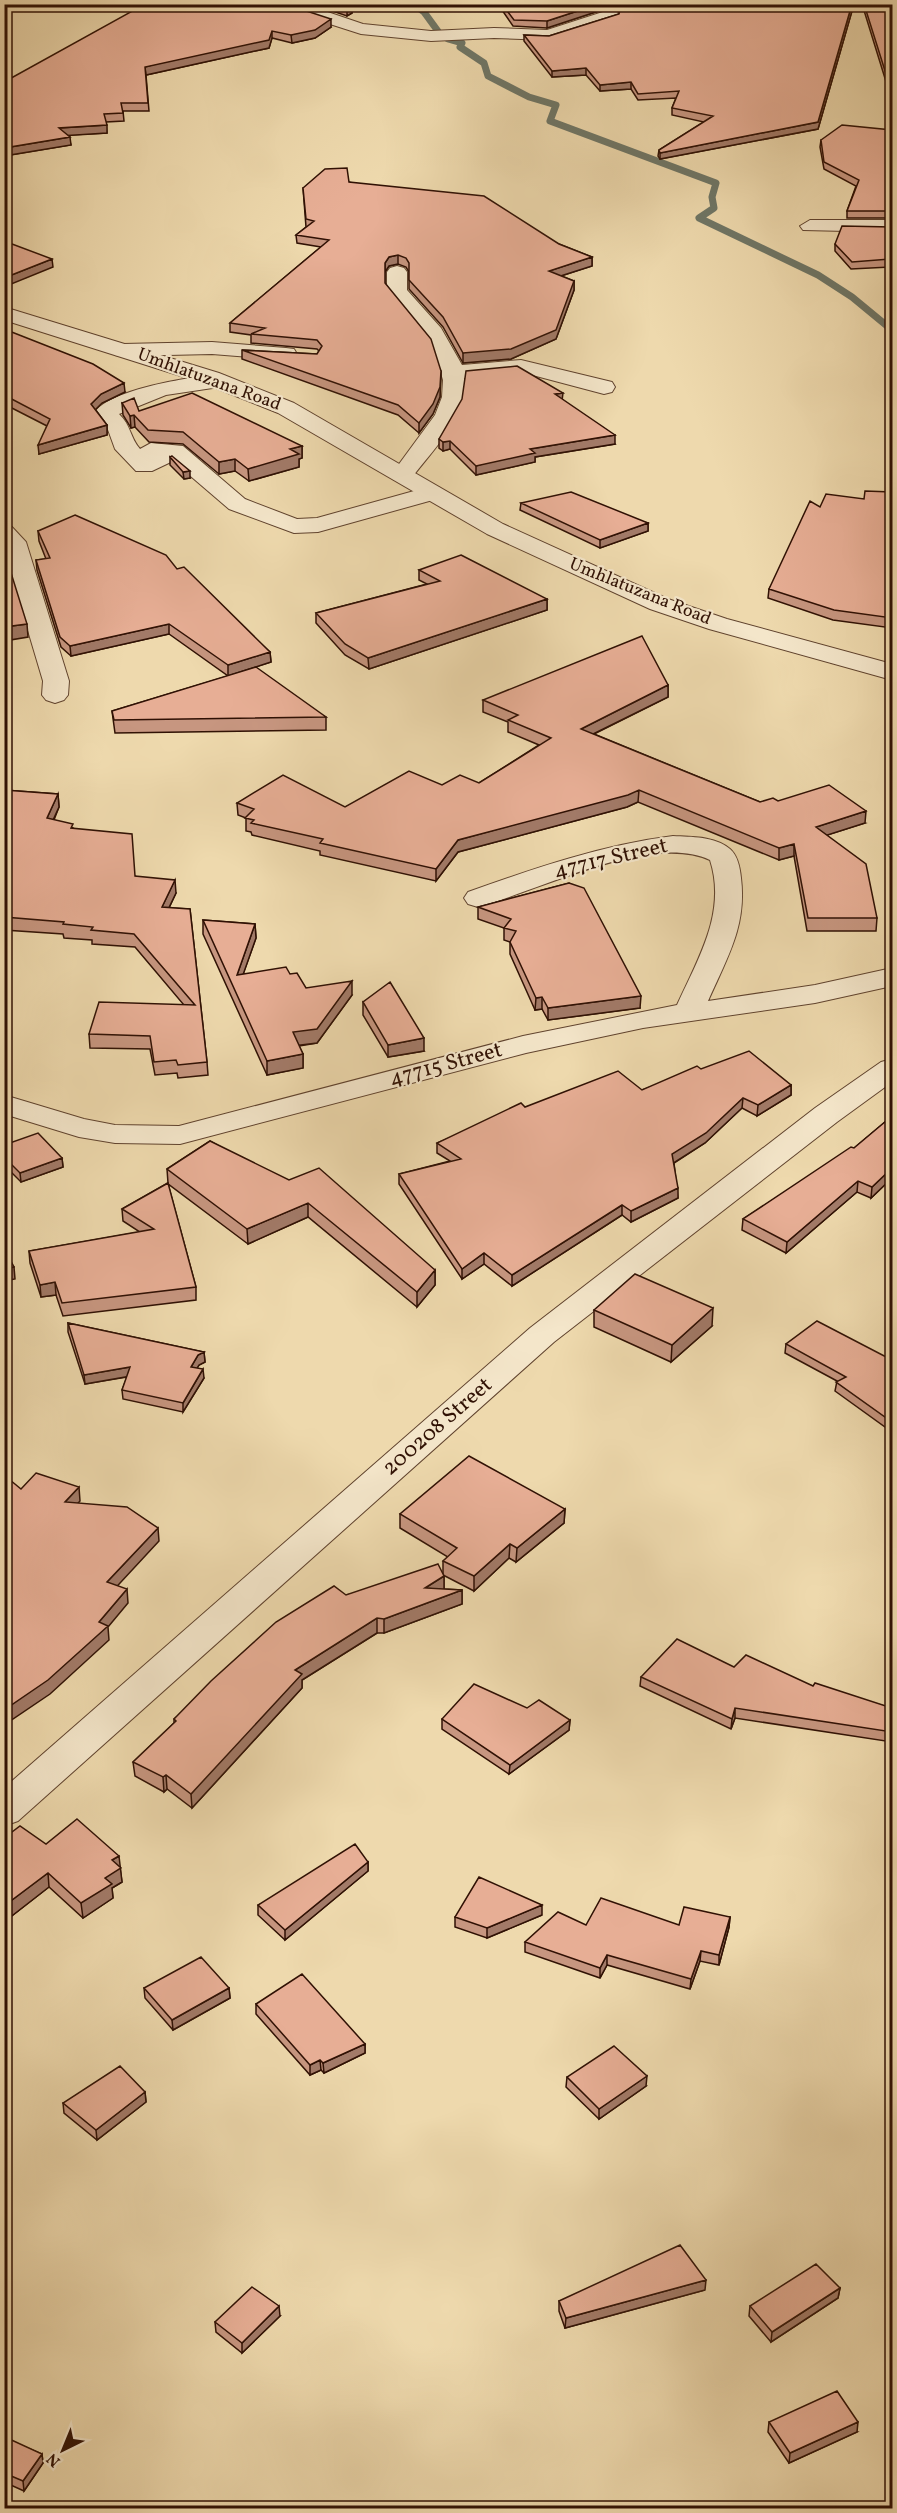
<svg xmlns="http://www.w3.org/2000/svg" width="897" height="2513" font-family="Vollkorn,serif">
  <rect width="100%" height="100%" fill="#eed9ad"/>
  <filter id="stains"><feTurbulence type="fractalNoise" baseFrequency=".00333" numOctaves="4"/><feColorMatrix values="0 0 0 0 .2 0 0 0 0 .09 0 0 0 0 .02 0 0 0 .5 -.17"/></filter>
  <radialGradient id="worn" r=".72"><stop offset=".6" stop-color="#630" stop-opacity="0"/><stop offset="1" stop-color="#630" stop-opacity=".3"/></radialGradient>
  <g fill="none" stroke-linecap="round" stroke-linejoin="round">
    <!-- stream -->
    <path stroke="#6f7666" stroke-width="7" d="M 413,4 L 424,12 L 440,34
      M 448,39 L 462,43 L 460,47 L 484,63 L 488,76 L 529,97 L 556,105 L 550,121 L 716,183 L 712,197 L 714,208 L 699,218 L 818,275 L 852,297 L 892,330"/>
    <defs>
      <path id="minor" d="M 278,4 L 304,4 L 363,24 L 431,31 L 494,28 L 547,30 L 612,9 L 620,14 L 618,18 L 548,40 L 494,38 L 431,41 L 361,34 L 280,8 Z
        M 810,220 L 892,220 L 892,232 L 803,230 L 800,226 Z
        M 397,266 L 404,268 L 407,272 L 407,290 L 441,328 L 462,365 L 521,360 L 612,382 L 615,387 L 612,392 L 604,394 L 521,372 L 464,378 C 468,418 432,450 410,480 L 394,480 L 391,475 L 435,415 L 442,397 L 443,380 L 433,347 L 387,291 L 387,272 L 390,268 Z
        M 212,342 L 286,348 L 294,349 L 297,354 L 294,359 L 286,360 L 212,354 L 123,356 L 115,355 L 112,350 L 115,345 L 123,344 Z
        M 218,375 L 226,376 L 229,381 L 226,386 L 166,395 L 119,414 C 131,425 130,438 140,449 L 151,443 L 183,446 L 245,499 L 297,519 L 317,518 L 432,486 L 440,488 L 444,493 L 440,498 L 318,532 L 294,533 L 229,509 L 173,461 L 152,471 L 136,471 L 115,449 L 107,427 L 94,413 C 111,389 189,377 218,375 Z
        M 4,525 L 12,527 L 26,542 L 69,681 L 68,695 L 64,700 L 55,703 L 46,700 L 42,695 L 43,681 L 4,550 Z
        M 673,836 C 691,837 715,836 730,849 C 738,856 740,868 741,878 C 747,926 727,958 708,1001 L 815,985 L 892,968 L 892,986 L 815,1003 L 643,1028 L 526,1053 L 180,1144 L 115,1143 L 79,1137 L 4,1114 L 4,1095 L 84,1119 L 115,1125 L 179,1126 L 523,1036 L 677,1005 C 698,959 727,912 710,860 C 650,832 539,891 478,907 L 468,904 L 464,898 L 468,892 C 535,868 602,845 673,836 Z
        M 892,1059 L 892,1082 L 837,1122 L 554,1342 L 18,1821 L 4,1826 L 4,1788 L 530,1328 L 815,1108 L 881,1062 Z"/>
      <path id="tertiary" d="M 4,307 L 219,373 L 294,403 L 503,524 L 668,599 L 727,619 L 892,664 L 892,680 L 709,629 L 650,609 L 487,534 L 278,413 L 203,383 L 4,320 Z"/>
    </defs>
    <!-- minor casing -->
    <use href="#minor" stroke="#60432e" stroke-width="2"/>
    <!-- tertiary casing -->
    <use href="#tertiary" stroke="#60432e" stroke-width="2"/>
    <!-- minor -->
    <use href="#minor" fill="#f4e6ca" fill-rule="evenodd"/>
    <!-- tertiary -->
    <use href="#tertiary" fill="#f4e6ca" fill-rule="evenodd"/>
  </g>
  <!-- wall -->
  <path fill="#c79680" stroke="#301104" stroke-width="1.5" d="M 120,4 L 285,4 L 331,27 L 315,38 L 292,43 L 272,38 L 269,48 L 146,75 L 149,111 L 123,111 L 124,121 L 106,122 L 107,133 L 68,135 L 71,145 L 4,156 L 132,11 Z
    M 312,4 L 347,4 L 352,6 L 352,13 L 347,16 Z
    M 502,4 L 854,4 L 818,129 L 660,159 L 658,156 L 659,150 L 704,122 L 672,115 L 672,108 L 676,98 L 638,100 L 631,89 L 600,91 L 586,75 L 552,77 L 524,41 L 524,35 L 549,36 L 619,14 L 620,11 L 611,7 L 547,28 L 513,26 L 502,10 Z
    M 862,4 L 892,4 L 892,101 Z
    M 892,130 L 892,218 L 847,218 L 847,211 L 856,186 L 824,169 L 820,147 L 821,140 Z
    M 349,182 L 559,244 L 592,257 L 592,266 L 561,276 L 574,281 L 574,290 L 556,339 L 511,359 L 463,363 L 443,327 L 409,289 L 409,272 L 406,267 L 398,264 L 389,266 L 385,272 L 385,283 L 441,371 L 440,397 L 433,414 L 419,433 L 398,415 L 242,359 L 242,350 L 317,354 L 319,351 L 317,349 L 251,343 L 251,335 L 230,332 L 230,323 L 321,247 L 297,243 L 296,235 L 306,227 L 303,188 Z
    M 892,227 L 892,270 L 890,267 L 851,269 L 835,251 L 835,244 Z
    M 4,329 L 125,392 L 102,403 L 95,409 L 107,425 L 107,435 L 39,454 L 47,426 L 4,404 Z
    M 562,399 L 615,444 L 535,457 L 535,462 L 476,475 L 450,449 L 443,451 L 439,448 L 439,439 Z
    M 122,403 L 139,411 L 302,446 L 302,458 L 299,459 L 299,467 L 249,481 L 235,471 L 219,474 L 183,444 L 149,442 L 135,427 L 131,428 L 123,415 Z
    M 170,457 L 190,478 L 184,479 L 170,465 Z
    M 892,492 L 892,628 L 833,620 L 768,598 L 769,589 L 820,507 L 864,499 Z
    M 521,503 L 648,523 L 648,531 L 600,548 L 520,510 Z
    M 38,531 L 177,569 L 270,652 L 271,662 L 230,675 L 326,717 L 326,730 L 115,733 L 112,711 L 228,676 L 169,634 L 71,656 L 61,647 L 37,570 L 36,560 L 46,559 L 39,541 Z
    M 419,570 L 547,599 L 547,610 L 369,669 L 345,655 L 316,623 L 316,613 L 427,584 L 419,580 Z
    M 668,685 L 668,697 L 594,734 L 760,802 L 778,801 L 865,823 L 827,835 L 877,918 L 876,931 L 807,931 L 794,856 L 779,860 L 638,802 L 627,807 L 458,852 L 436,881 L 320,855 L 320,851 L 252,835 L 251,832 L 246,831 L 246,818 L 238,815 L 237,803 L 345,807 L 442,785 L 479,783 L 539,745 L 508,732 L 508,722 L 483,712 L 483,700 Z
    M 4,790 L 58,794 L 59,807 L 54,820 L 73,828 L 135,876 L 176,893 L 169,908 L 190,909 L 207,1062 L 208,1075 L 178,1078 L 177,1073 L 155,1075 L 150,1049 L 90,1048 L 89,1034 L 184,1005 L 135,947 L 92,944 L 92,940 L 64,938 L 63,934 L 4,930 Z
    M 569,883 L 640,1008 L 548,1020 L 542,1009 L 535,1010 L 510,954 L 510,942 L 504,940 L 504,928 L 478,919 L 478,907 Z
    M 203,920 L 255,924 L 256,938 L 243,974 L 290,974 L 306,988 L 352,995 L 317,1043 L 299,1046 L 303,1054 L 303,1068 L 267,1075 L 203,934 Z
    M 363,1002 L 424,1051 L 388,1057 L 363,1015 Z
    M 701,1069 L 791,1085 L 791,1095 L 757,1116 L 742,1108 L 705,1143 L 674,1163 L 678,1198 L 631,1222 L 622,1215 L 512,1286 L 484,1264 L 462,1279 L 399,1184 L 399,1174 L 450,1161 L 437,1153 L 437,1143 L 525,1107 L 642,1090 Z
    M 892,1116 L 892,1178 L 871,1198 L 857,1192 L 786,1253 L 742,1230 L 743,1219 L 854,1148 Z
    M 210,1141 L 435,1270 L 435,1285 L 417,1307 L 308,1217 L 248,1244 L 168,1184 L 196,1287 L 196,1300 L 63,1316 L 56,1295 L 41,1297 L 30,1263 L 29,1251 L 140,1232 L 123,1221 L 122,1209 L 168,1183 L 167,1169 Z
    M 4,1145 L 62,1158 L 63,1167 L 21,1182 L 4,1165 Z
    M 594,1310 L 712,1326 L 671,1362 L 594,1327 Z
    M 68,1323 L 204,1352 L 205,1362 L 199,1365 L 197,1368 L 204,1378 L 183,1412 L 123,1399 L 122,1390 L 127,1377 L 85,1384 L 68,1332 Z
    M 786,1344 L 892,1360 L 892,1432 L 835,1391 L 837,1381 L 785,1353 Z
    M 565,1509 L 564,1523 L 516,1562 L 509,1558 L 474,1591 L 443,1575 L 443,1561 L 448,1557 L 400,1528 L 400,1514 Z
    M 444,1576 L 444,1589 L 462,1590 L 462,1604 L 384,1633 L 377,1633 L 302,1680 L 302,1688 L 192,1808 L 167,1789 L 164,1792 L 135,1776 L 133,1762 L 174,1723 L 174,1719 L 346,1595 Z
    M 734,1667 L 813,1686 L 892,1708 L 892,1742 L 735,1718 L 731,1729 L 640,1686 L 641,1677 Z
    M 527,1708 L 570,1720 L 569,1730 L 509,1774 L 442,1729 L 442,1719 Z
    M 4,1838 L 46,1844 L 120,1867 L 122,1882 L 112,1888 L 113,1898 L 83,1918 L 49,1887 L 4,1922 Z
    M 368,1862 L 368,1871 L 285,1940 L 258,1915 L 258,1905 Z
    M 542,1915 L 487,1938 L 455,1927 L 455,1917 Z
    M 730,1917 L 729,1927 L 719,1965 L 700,1961 L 690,1989 L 607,1965 L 600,1978 L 525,1952 L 525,1942 L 586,1925 L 679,1925 Z
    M 144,1988 L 229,1988 L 230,1998 L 173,2030 L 145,1998 Z
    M 256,2004 L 365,2044 L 365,2053 L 324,2073 L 321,2070 L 310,2075 L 256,2014 Z
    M 567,2077 L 646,2086 L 599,2119 L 566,2087 Z
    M 145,2092 L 146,2102 L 97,2140 L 64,2113 L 63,2103 Z
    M 840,2288 L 838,2298 L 771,2342 L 749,2316 L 750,2306 Z
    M 705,2290 L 565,2328 L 559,2311 L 559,2301 Z
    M 280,2316 L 242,2353 L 216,2332 L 215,2322 Z
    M 769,2422 L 857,2432 L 789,2463 L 768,2432 Z
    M 4,2438 L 42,2454 L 43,2463 L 24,2491 L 4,2482 Z"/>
  <!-- shaded-wall -->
  <path fill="#a27a68" stroke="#301104" stroke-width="1.5" d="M 599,4 L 611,4 L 611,7 L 547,28 L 547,21 Z
    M 852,4 L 854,4 L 818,129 L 660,159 L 660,153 L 818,122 Z
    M 352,6 L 352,13 L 347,16 L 347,9 Z
    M 892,14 L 892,20 L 887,19 Z
    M 331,19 L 331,27 L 315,38 L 292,43 L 291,35 Z
    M 272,31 L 272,38 L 269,48 L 146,75 L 145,67 Z
    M 586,68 L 586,75 L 552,77 L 552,71 Z
    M 631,82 L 631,89 L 600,91 L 600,85 Z
    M 107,125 L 107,133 L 60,136 L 59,128 Z
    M 70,137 L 71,145 L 4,156 L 4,148 Z
    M 398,255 L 398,264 L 389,266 L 385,272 L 385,263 L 389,257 Z
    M 592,257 L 592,266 L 548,280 L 549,271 Z
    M 52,259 L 53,267 L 4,287 L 4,278 Z
    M 574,281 L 574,290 L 556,339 L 511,359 L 463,363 L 463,353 Z
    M 441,371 L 440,397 L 433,414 L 419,433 L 419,423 Z
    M 124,383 L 125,392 L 102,403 L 92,413 L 91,404 L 101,394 Z
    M 563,393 L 562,401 L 555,394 Z
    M 134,415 L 135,427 L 131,428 L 130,416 Z
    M 107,425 L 107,435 L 39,454 L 38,445 Z
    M 615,435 L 615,444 L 535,457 L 535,462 L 476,475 L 476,466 L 530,449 Z
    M 450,441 L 450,449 L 443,451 L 443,442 Z
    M 302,446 L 302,458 L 299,459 L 299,467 L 249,481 L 248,469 L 290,449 Z
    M 235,459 L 235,471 L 219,474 L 219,462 Z
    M 190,471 L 190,478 L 184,479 L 183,472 Z
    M 648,523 L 648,531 L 600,548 L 600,540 Z
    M 547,599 L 547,610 L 369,669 L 368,658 Z
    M 27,624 L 28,637 L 4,641 L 4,627 Z
    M 169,624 L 169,634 L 71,656 L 70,646 Z
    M 270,652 L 271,662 L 228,676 L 228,665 Z
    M 668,685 L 668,697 L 581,740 L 581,729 Z
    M 639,790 L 638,802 L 627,807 L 458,852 L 436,881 L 436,869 L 458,840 Z
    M 58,794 L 59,807 L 48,831 L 47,818 Z
    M 866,811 L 865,823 L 815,839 L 816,827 Z
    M 794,844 L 794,856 L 779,860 L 779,848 Z
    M 175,880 L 176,893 L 163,920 L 162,907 Z
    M 255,924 L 256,938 L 238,989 L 237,975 Z
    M 352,981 L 352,995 L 317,1043 L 293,1046 L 293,1032 Z
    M 641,996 L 640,1008 L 548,1020 L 548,1008 Z
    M 542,997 L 542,1009 L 535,1010 L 536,998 Z
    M 424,1038 L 424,1051 L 388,1057 L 388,1045 Z
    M 303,1054 L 303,1068 L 267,1075 L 267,1061 Z
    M 791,1085 L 791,1095 L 757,1116 L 758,1105 Z
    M 743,1098 L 742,1108 L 705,1143 L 672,1164 L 672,1154 Z
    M 62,1158 L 63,1167 L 21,1182 L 20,1173 Z
    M 892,1168 L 892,1178 L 871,1198 L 872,1187 Z
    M 858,1181 L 857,1192 L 786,1253 L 787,1242 Z
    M 678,1188 L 678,1198 L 631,1222 L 631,1211 Z
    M 308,1203 L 308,1217 L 248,1244 L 247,1229 Z
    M 622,1205 L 622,1215 L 512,1286 L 512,1275 Z
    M 484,1253 L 484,1264 L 462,1279 L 462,1269 Z
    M 14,1267 L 15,1279 L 4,1281 L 4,1269 Z
    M 435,1270 L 435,1285 L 417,1307 L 417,1292 Z
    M 55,1282 L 56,1295 L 41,1297 L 40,1285 Z
    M 713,1308 L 712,1326 L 671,1362 L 672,1345 Z
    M 204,1352 L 205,1362 L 199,1365 L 192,1376 L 191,1367 L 198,1355 Z
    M 130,1367 L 131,1376 L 85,1384 L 84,1375 Z
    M 203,1369 L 204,1378 L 183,1412 L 183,1403 Z
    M 79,1487 L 80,1501 L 66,1516 L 65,1502 Z
    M 565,1509 L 564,1523 L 516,1562 L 517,1548 Z
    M 158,1528 L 159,1541 L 108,1596 L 107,1582 Z
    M 510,1544 L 509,1558 L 474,1591 L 474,1576 Z
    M 444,1576 L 444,1590 L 425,1588 Z
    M 127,1589 L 128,1603 L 108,1627 L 109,1640 L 50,1694 L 4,1725 L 4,1710 L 99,1622 Z
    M 462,1590 L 462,1604 L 384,1633 L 384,1619 Z
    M 377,1618 L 377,1633 L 302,1680 L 302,1688 L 192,1808 L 191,1794 L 295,1670 Z
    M 735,1708 L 735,1718 L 731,1729 L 732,1719 Z
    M 570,1720 L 569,1730 L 509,1774 L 510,1765 Z
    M 166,1775 L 167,1789 L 164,1792 L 163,1777 Z
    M 119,1856 L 122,1882 L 112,1888 L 113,1898 L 83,1918 L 81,1903 L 105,1878 L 112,1860 Z
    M 368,1862 L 368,1871 L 285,1940 L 285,1930 Z
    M 48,1873 L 49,1887 L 4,1922 L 4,1906 Z
    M 542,1905 L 542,1915 L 487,1938 L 487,1928 Z
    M 730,1917 L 729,1927 L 719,1965 L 719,1955 Z
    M 701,1951 L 700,1961 L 690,1989 L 691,1979 Z
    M 607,1955 L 607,1965 L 600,1978 L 600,1968 Z
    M 229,1988 L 230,1998 L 173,2030 L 172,2020 Z
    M 365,2044 L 365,2053 L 324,2073 L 323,2063 Z
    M 320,2060 L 321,2070 L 310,2075 L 310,2065 Z
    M 647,2076 L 646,2086 L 599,2119 L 599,2109 Z
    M 145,2092 L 146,2102 L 97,2140 L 96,2130 Z
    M 706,2280 L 705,2290 L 565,2328 L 566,2318 Z
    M 840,2288 L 838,2298 L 771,2342 L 772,2332 Z
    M 279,2306 L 280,2316 L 242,2353 L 242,2343 Z
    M 858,2422 L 857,2432 L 789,2463 L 790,2453 Z
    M 42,2454 L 43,2463 L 24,2491 L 23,2481 Z"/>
  <!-- building -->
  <path fill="#e7ae95" stroke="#301104" stroke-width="1.5" d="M 133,4 L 285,4 L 331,19 L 315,30 L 291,35 L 272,31 L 269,40 L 145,67 L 148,103 L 121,103 L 123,113 L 104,114 L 107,125 L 59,128 L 70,137 L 4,148 L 4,82 L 138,8 Z
    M 334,4 L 347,4 L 352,6 L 347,9 Z
    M 502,4 L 599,4 L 547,21 L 514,20 Z
    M 619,4 L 852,4 L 818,122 L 660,153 L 659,150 L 713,116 L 672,108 L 679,91 L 638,94 L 631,82 L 600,85 L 586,68 L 552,71 L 524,35 L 549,36 L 619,14 L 621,6 Z
    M 864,4 L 892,4 L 892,14 L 887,19 L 892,21 L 892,93 Z
    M 842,125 L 892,130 L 892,211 L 847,211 L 859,180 L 824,162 L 821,140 Z
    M 347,168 L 349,182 L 484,196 L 559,244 L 592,257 L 549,271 L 574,281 L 556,330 L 511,349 L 463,353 L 443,317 L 409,280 L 409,263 L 406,258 L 398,255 L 389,257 L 385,263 L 385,283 L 431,339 L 441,371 L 440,387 L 433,404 L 419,423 L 398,405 L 242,350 L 317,354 L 322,346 L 317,340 L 251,334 L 265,328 L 230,323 L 329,240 L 296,235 L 314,221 L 306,219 L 303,188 L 325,169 Z
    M 842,226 L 892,227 L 892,262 L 890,259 L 852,262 L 835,244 Z
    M 4,241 L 52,259 L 4,278 Z
    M 4,329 L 93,364 L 124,383 L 101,394 L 91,404 L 107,425 L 38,445 L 50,419 L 4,395 Z
    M 517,366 L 563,393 L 555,394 L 615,435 L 530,449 L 535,453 L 476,466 L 450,441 L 443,442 L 439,439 L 462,399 L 466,371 Z
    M 192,393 L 302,446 L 290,449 L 299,454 L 248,469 L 235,459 L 219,462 L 183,432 L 148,430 L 134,415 L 130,416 L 122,403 L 134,398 L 139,411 Z
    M 172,456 L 190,471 L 183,472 L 170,457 Z
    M 865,491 L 892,492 L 892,618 L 834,610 L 769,589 L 810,501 L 820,507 L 826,494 L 864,499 Z
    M 571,492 L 648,523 L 600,540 L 521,503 Z
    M 75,515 L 166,555 L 177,569 L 184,567 L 270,652 L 228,665 L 169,624 L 70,646 L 60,637 L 36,560 L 50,558 L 38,531 Z
    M 461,555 L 547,599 L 368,658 L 345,644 L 316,613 L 440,581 L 419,570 Z
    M 4,560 L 7,560 L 27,624 L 4,627 Z
    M 642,636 L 668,685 L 581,729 L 760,802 L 773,798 L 778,801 L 829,785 L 866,811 L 816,827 L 866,864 L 877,918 L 808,918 L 794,844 L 779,848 L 639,790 L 628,795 L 458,840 L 436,869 L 320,843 L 323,839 L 251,823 L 254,820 L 245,818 L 254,809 L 237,803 L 283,775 L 345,807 L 409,771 L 442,785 L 460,775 L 479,783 L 551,738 L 508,720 L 518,715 L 483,700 Z
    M 256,667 L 326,717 L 114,720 L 112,711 Z
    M 4,790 L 58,794 L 47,818 L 73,824 L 71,828 L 132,834 L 135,876 L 175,880 L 162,907 L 190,909 L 207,1062 L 178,1065 L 176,1060 L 154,1062 L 150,1036 L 89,1034 L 99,1002 L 195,1005 L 134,934 L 91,930 L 93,927 L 63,924 L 64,922 L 4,917 Z
    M 569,883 L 584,888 L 641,996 L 548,1008 L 542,997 L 536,998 L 510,942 L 516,931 L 504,928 L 511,919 L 478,907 Z
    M 203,920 L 255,924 L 237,975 L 286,967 L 290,974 L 297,973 L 306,988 L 352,981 L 317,1029 L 293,1032 L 303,1054 L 267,1061 Z
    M 390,982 L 424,1038 L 388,1045 L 363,1002 Z
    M 749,1051 L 791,1085 L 758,1105 L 743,1098 L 706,1133 L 672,1154 L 678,1188 L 631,1211 L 622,1205 L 512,1275 L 484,1253 L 462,1269 L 399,1174 L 461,1159 L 437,1143 L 521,1103 L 525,1107 L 618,1071 L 642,1090 L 697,1066 L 701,1069 Z
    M 892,1116 L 892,1168 L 872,1187 L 858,1181 L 787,1242 L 743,1219 L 851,1147 L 854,1148 Z
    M 38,1133 L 62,1158 L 20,1173 L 4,1157 L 4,1145 Z
    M 210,1141 L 289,1180 L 319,1168 L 435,1270 L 417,1292 L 308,1203 L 247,1229 L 167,1169 Z
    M 168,1183 L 196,1287 L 62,1303 L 55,1282 L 40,1285 L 29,1251 L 154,1229 L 122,1209 Z
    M 4,1248 L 14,1267 L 4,1269 Z
    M 635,1274 L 713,1308 L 672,1345 L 594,1310 Z
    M 817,1321 L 892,1360 L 892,1422 L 836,1382 L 846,1377 L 786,1344 Z
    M 68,1323 L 204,1352 L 198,1355 L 191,1367 L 203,1369 L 183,1403 L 122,1390 L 130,1367 L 84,1375 Z
    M 469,1456 L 565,1509 L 517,1548 L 510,1544 L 474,1576 L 443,1561 L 457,1548 L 400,1514 Z
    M 36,1473 L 79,1487 L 65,1502 L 127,1507 L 158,1528 L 107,1582 L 127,1589 L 99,1622 L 108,1626 L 48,1680 L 4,1710 L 4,1475 L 21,1489 Z
    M 438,1564 L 444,1576 L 425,1588 L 462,1590 L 384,1619 L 377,1618 L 295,1670 L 302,1674 L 191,1794 L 166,1775 L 163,1777 L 133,1762 L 176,1721 L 174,1719 L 211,1681 L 276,1622 L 334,1586 L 346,1595 Z
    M 677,1639 L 734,1667 L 746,1655 L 813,1686 L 815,1683 L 892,1708 L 892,1732 L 735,1708 L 732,1719 L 641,1677 Z
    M 474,1684 L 527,1708 L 539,1700 L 570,1720 L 510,1765 L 442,1719 Z
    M 77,1819 L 119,1856 L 112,1860 L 121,1868 L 105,1878 L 112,1884 L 81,1903 L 48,1873 L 4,1906 L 4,1838 L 20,1826 L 46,1844 Z
    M 355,1844 L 368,1862 L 285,1930 L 258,1905 Z
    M 479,1877 L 542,1905 L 487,1928 L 455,1917 Z
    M 601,1898 L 679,1925 L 684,1907 L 730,1917 L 719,1955 L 701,1951 L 691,1979 L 607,1955 L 600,1968 L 525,1942 L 558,1912 L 586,1925 Z
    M 201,1957 L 229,1988 L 172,2020 L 144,1988 Z
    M 302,1974 L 365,2044 L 323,2063 L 320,2060 L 310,2065 L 256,2004 Z
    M 614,2046 L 647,2076 L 599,2109 L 567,2077 Z
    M 120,2066 L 145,2092 L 96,2130 L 63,2103 Z
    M 680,2245 L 706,2280 L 566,2318 L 559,2301 Z
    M 816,2264 L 840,2288 L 772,2332 L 750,2306 Z
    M 252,2287 L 279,2306 L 242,2343 L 215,2322 Z
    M 837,2391 L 858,2422 L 790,2453 L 769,2422 Z
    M 5,2437 L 42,2454 L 23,2481 L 4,2473 Z
    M 862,2505 L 866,2508 L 859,2508 Z"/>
  <g text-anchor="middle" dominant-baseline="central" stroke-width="4.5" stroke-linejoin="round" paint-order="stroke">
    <!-- far-street labels -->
    <g font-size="18" fill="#301104" stroke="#f4e6ca">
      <text transform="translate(209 380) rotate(20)">Umhlatuzana Road</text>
      <text transform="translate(640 592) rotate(22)">Umhlatuzana Road</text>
    </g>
    <!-- street labels -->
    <g font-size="22" fill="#301104" stroke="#f4e6ca">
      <text transform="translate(611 859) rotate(-13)">47717 Street</text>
      <text transform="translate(446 1065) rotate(-15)">47715 Street</text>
      <text transform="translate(438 1427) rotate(-41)">200208 Street</text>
    </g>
  </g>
  <!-- margin -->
  <rect width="897" height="2513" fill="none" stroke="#eed9ad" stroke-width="24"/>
  <rect x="6" y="6" width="885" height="2501" fill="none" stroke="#301104" stroke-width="3"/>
  <rect x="12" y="12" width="873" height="2489" fill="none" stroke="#301104" stroke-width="1.5"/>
  <!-- north arrow -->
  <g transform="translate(63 2450) rotate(223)" stroke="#f4e6ca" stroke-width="4.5" paint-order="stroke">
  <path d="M0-4.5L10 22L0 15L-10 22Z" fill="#301104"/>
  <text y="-9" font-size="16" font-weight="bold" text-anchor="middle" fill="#301104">N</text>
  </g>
  <rect width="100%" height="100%" filter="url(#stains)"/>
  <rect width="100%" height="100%" fill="url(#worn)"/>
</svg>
